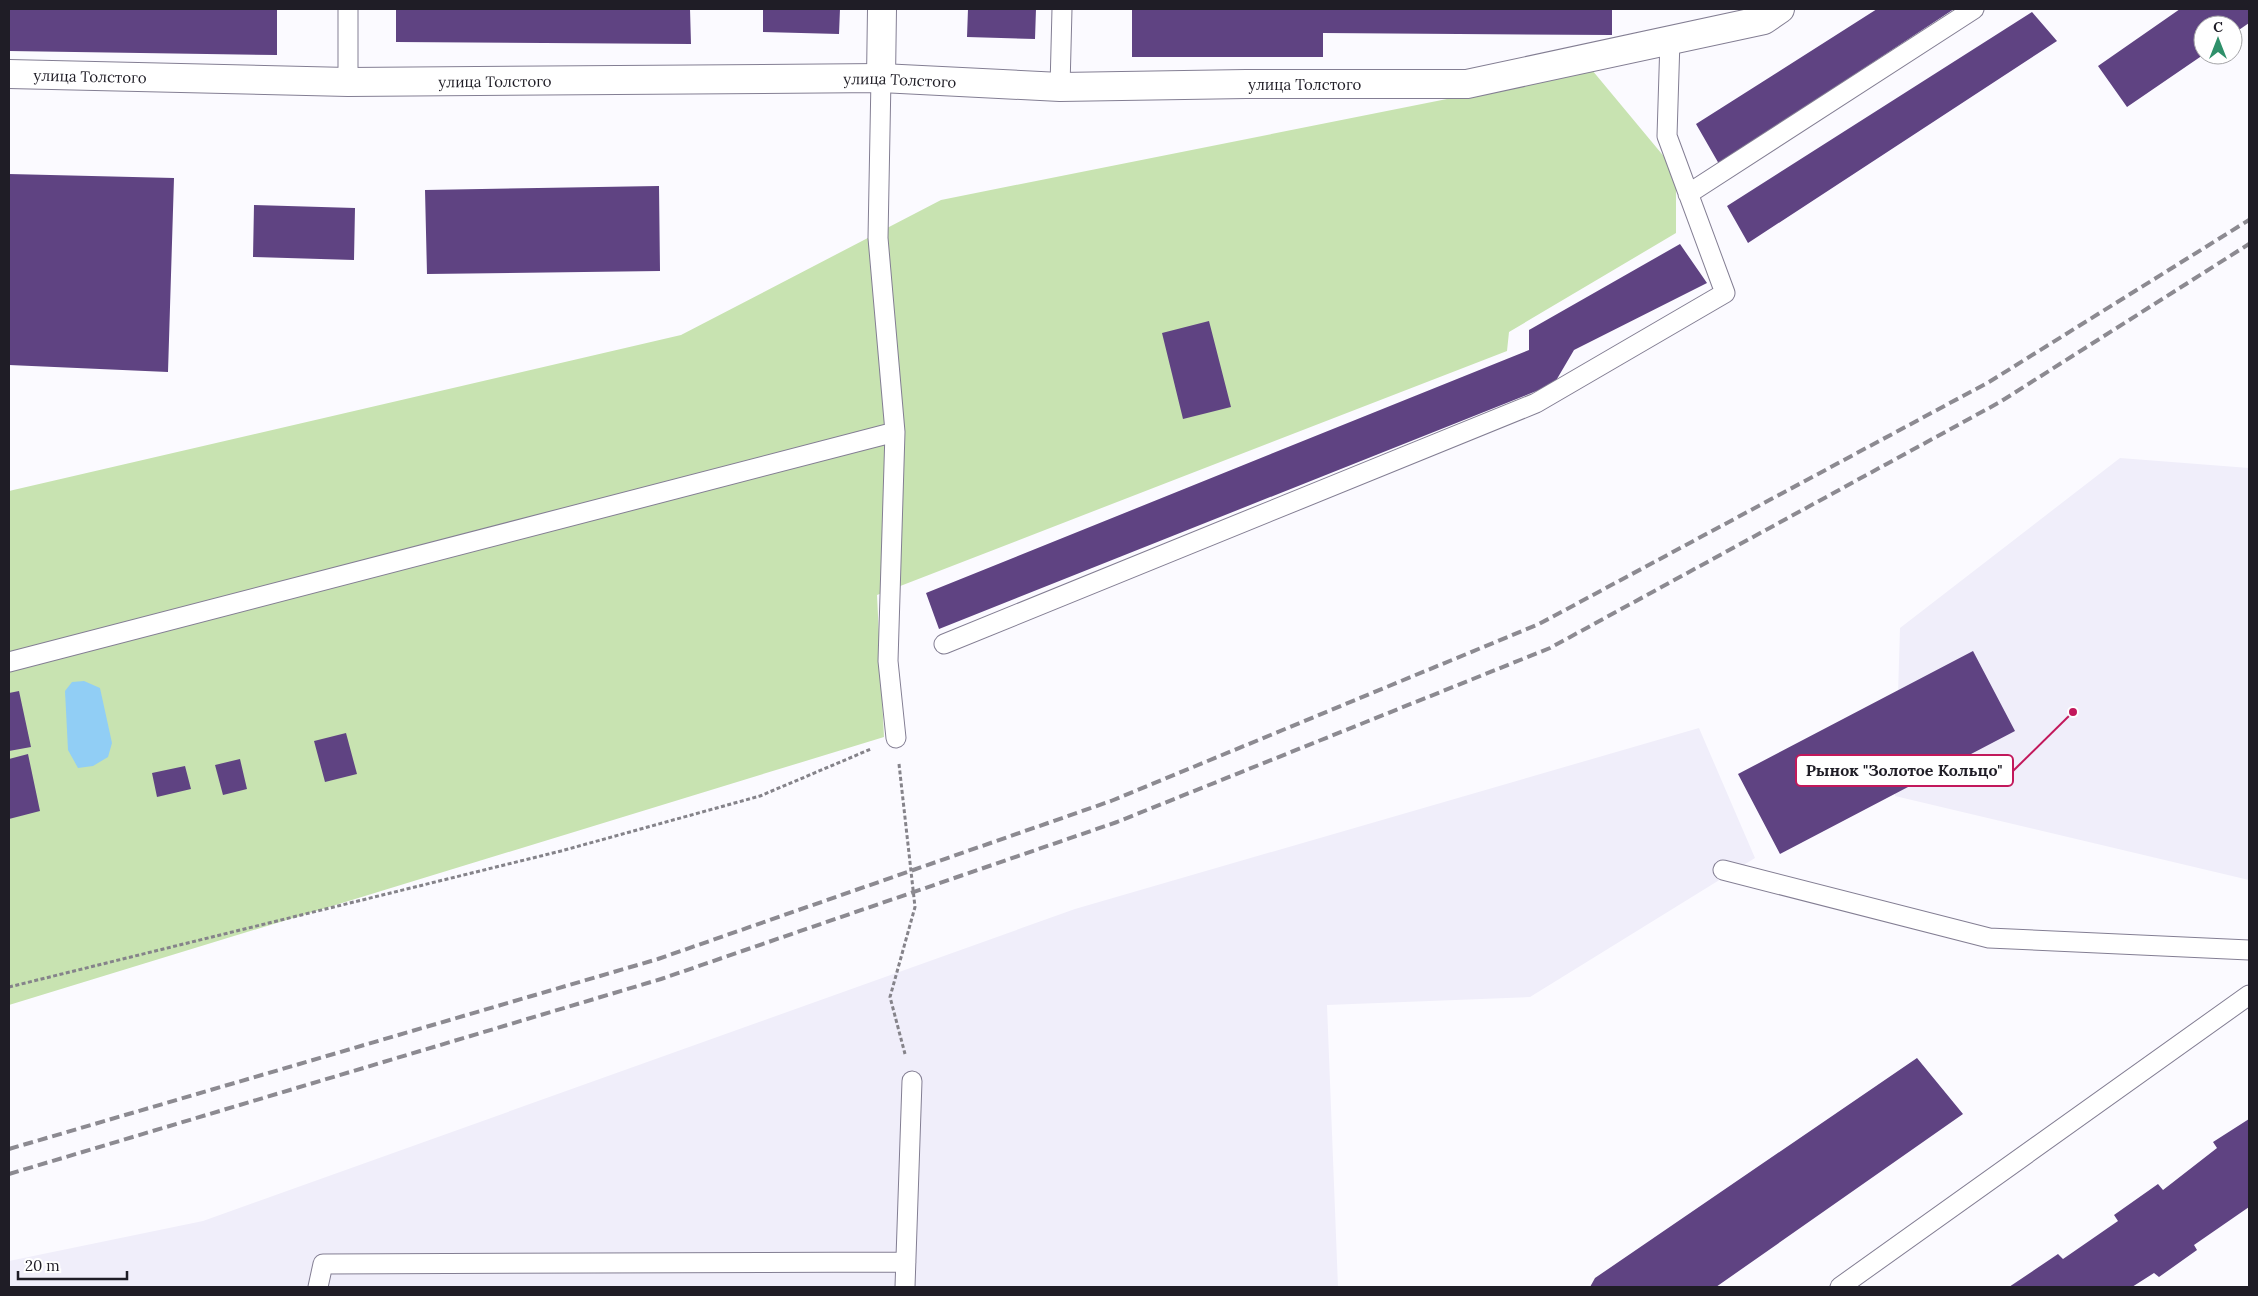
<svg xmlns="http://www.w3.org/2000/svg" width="2258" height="1296" font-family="Lora,serif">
  <rect width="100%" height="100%" fill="#fbfaff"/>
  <!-- built -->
  <path fill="#f0eefa" d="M 2120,458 L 2249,468 L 2249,880 L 1895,796 L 1900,628 Z
    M 1699,728 L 1755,858 L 1530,997 L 1327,1005 L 1338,1287 L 9,1287 L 9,1261 L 203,1221 L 1075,909 Z"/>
  <!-- green -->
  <path fill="#c8e3b1" d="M 1592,70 L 1676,171 L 1676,233 L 1509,332 L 1507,351 L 877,595 L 884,737 L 9,1005 L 9,491 L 681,335 L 941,200 Z"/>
  <!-- water -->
  <path fill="#91cef5" d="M 84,681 L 100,688 L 112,743 L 108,757 L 93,766 L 78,768 L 68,750 L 65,691 L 72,682 Z"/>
  <!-- building -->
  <path fill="#5f4382" d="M 9,9 L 277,9 L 277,55 L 9,51 Z
    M 396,9 L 690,9 L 691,44 L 396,42 Z
    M 763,9 L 840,9 L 839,34 L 763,32 Z
    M 968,9 L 1036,9 L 1035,39 L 967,37 Z
    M 1132,9 L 1612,9 L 1612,35 L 1323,33 L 1323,57 L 1132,57 Z
    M 1877,9 L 1954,9 L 1719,164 L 1696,124 Z
    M 2180,9 L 2249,9 L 2249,23 L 2233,34 L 2233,25 L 2203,25 L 2203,55 L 2127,107 L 2098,66 Z
    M 2032,12 L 2057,41 L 1748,243 L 1727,206 Z
    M 9,174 L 174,178 L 168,372 L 9,365 Z
    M 659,186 L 660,271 L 427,274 L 425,190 Z
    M 254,205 L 355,208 L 354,260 L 253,257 Z
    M 1680,244 L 1707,283 L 1574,350 L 1554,384 L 939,629 L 926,593 L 1529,350 L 1529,330 Z
    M 1209,321 L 1231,407 L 1183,419 L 1162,333 Z
    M 1973,651 L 2015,731 L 1780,854 L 1738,774 Z
    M 19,691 L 31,747 L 9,751 L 9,693 Z
    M 346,733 L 357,774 L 325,782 L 314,741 Z
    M 28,754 L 40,811 L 9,819 L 9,759 Z
    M 240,759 L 247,789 L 223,795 L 215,765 Z
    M 185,766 L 191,789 L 157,797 L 152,773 Z
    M 1917,1058 L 1963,1114 L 1716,1287 L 1590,1287 L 1595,1278 Z
    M 2249,1119 L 2249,1207 L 2194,1245 L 2197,1250 L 2159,1277 L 2154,1273 L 2132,1287 L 2009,1287 L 2058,1254 L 2063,1259 L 2118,1221 L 2114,1215 L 2158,1184 L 2163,1190 L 2217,1148 L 2213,1142 Z"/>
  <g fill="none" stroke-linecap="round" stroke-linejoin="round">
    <defs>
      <path id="service" d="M 348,9 L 348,82
        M 881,78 L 878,238 L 895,432 L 888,661 L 896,738
        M 1060,87 L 1062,9
        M 1688,194 L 1974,9
        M 944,644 L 1536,403 L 1725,293 L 1667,136 L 1670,40
        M 9,662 L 895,432
        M 1723,870 L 1989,938 L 2249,950
        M 318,1287 L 323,1264 L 906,1262
        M 905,1287 L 912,1081
        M 1840,1287 L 2249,995"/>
      <g id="minor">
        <path id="s1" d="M 9,74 L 348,82 L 881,78 L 1060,87 L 1246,84 L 1467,84 L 1764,20 L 1780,9"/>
        <path d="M 881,78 L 882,9"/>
      </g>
    </defs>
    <!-- service casing -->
    <use href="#service" stroke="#837e93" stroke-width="21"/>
    <!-- minor casing -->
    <use href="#minor" stroke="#837e93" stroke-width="30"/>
    <!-- path -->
    <path stroke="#85838a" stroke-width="3" stroke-dasharray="4 2.5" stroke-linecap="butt" d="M 899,764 L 915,907 L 890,997 L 905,1054
      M 9,987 L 561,851 L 760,796 L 871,749"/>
    <!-- service -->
    <use href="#service" stroke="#fff" stroke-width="19"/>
    <!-- minor -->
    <use href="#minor" stroke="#fff" stroke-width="28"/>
    <!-- rail -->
    <path stroke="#8c8a91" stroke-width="4" stroke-dasharray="10 5" stroke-linecap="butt" d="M 9,1149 L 658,959 L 1111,801 L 1539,624 L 1989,382 L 2249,220
      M 9,1174 L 661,979 L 1117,822 L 1550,648 L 2000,402 L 2249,244"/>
  </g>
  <g text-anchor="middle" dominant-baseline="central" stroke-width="5" stroke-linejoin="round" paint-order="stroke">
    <!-- street labels -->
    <g font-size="15" fill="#1f1d26" stroke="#fff">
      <text stroke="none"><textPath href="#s1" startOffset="81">улица Толстого</textPath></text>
      <text stroke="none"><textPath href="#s1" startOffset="891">улица Толстого</textPath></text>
      <text stroke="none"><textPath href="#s1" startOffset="486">улица Толстого</textPath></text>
      <text stroke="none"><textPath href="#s1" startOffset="1296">улица Толстого</textPath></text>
    </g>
  </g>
  <!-- callouts -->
  <path fill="none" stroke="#c2185b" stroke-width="2" d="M2073 712L2013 771"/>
  <circle fill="#c2185b" stroke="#fff" stroke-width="2" cx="2073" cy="712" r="5"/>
  <rect fill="#fff" stroke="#c2185b" stroke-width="2" x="1796" y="755" width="217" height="31" rx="5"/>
  <g font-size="16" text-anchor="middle" font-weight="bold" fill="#1f1d26">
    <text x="1904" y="776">Рынок "Золотое Кольцо"</text>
  </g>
  <!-- border -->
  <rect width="2258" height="1296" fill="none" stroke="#1f1d26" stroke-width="20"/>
  <!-- north arrow -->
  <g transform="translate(2218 40)"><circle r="24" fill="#ffffff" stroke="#a5a5a8"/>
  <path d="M0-4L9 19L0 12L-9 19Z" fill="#2f906a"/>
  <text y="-8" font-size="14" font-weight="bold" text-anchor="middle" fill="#1f1d26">С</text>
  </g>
  <!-- scale -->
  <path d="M18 1271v8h109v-8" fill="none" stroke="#1f1d26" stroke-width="2.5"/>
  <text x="25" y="1271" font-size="15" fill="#1f1d26" stroke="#ffffff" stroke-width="4" paint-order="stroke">20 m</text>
</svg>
